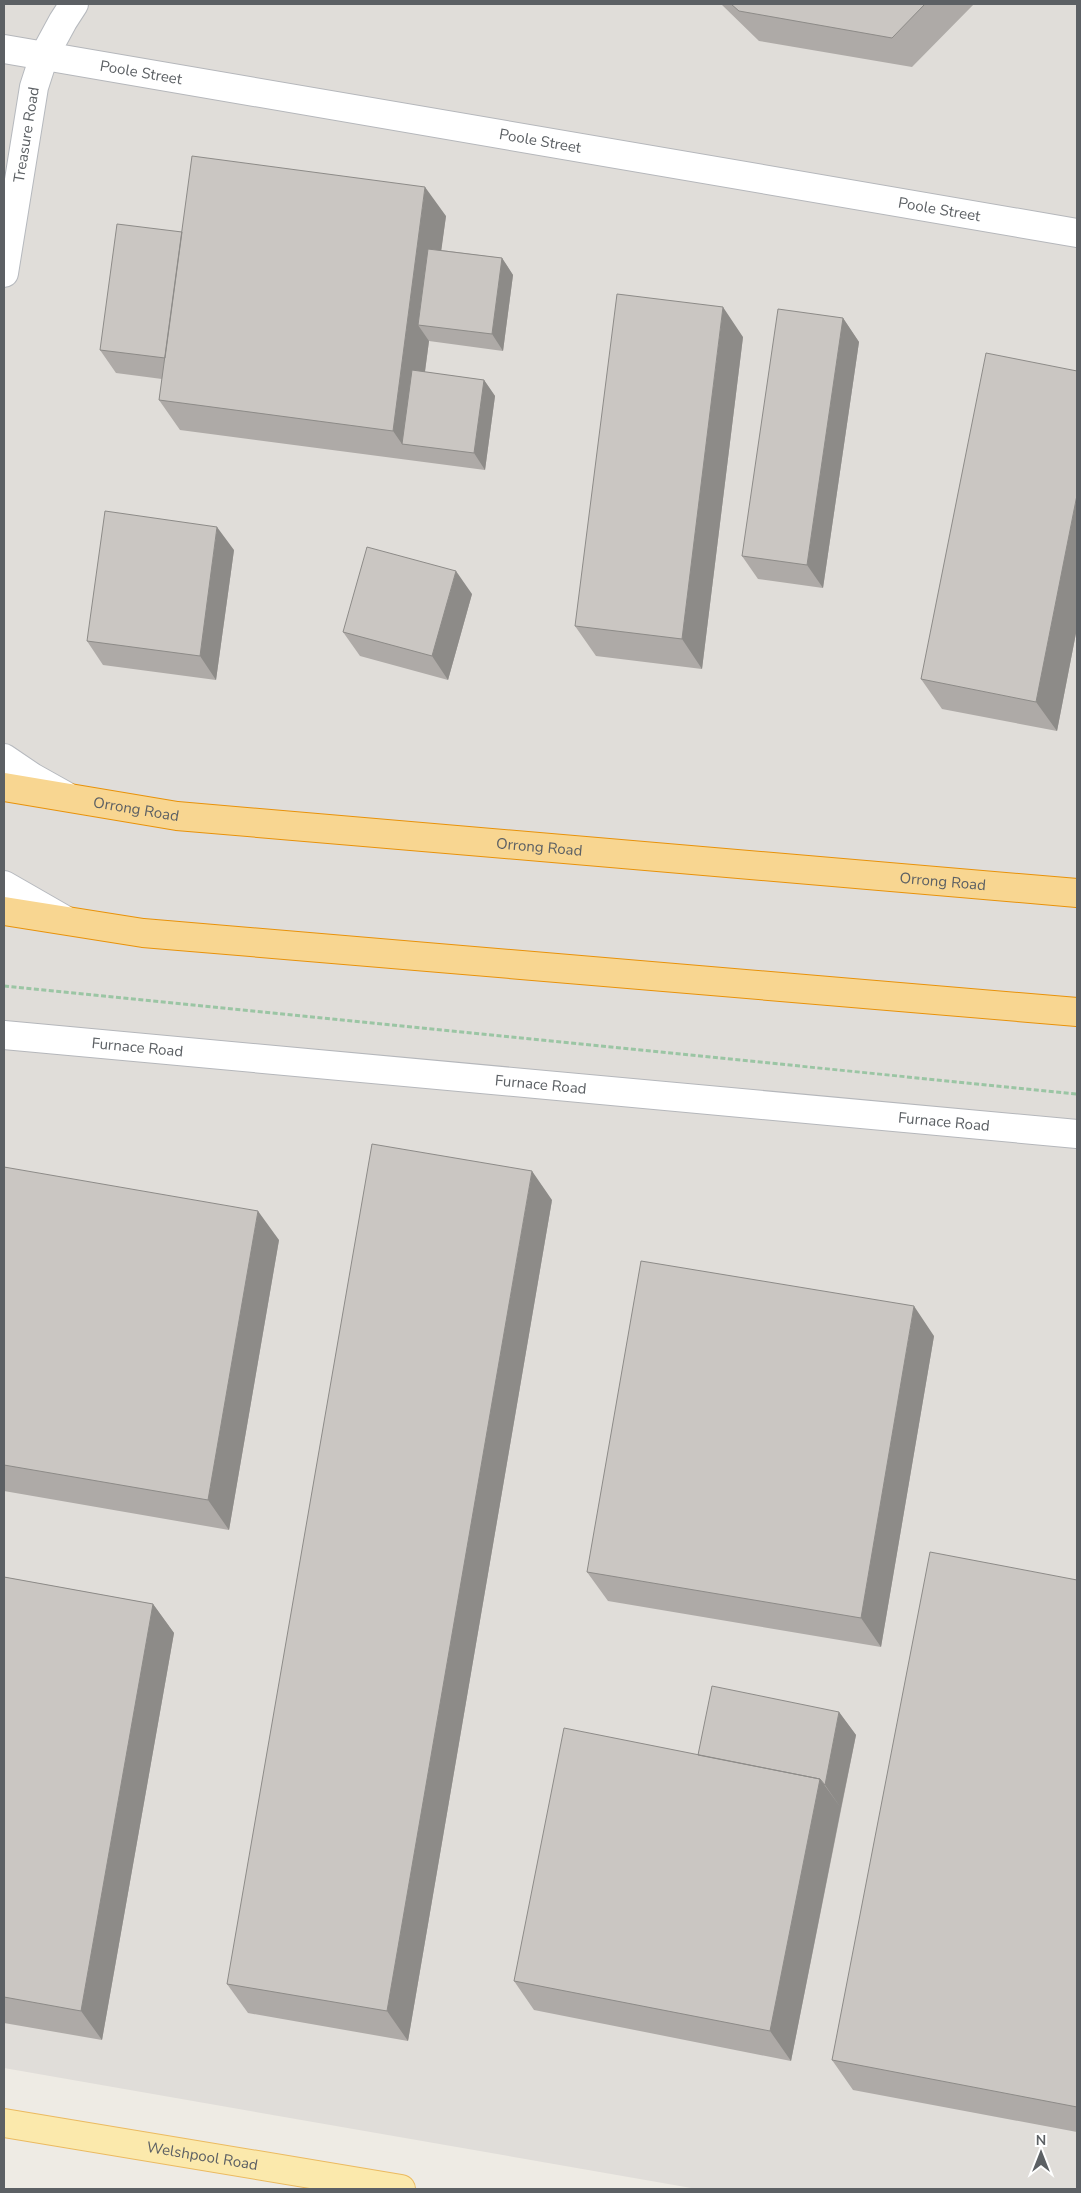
<svg xmlns="http://www.w3.org/2000/svg" width="1081" height="2193" font-family="'Nunito Sans',sans-serif">
  <rect width="100%" height="100%" fill="#eeebe4"/>
  <!-- industrial -->
  <path fill="#e0ddd9" d="M 4,4 L 1077,4 L 1077,2189 L 697,2189 L 4,2068 Z"/>
  <g fill="none" stroke-linecap="round" stroke-linejoin="round">
    <defs>
      <g id="street">
        <path id="s1" d="M 4,49 L 1077,233"/>
        <path id="s2" d="M 4,1035 L 1077,1134"/>
      </g>
      <g id="secondary">
        <path id="s3" d="M 4,273 L 34,87 L 44,56 L 63,21 L 74,4"/>
        <path d="M 4,758 L 32,777 L 66,796"/>
        <path d="M 4,885 L 65,920"/>
      </g>
      <g id="primary">
        <path id="s4" d="M 4,2123 L 401,2189"/>
      </g>
      <g id="highway">
        <path id="s5" d="M 4,787 L 177,816 L 1077,893"/>
        <path d="M 4,911 L 143,933 L 1077,1012"/>
      </g>
    </defs>
    <!-- street casing -->
    <use href="#street" stroke="#b5b7bb" stroke-width="30"/>
    <!-- secondary casing -->
    <use href="#secondary" stroke="#b6b9be" stroke-width="30"/>
    <!-- primary casing -->
    <use href="#primary" stroke="#ebba60" stroke-width="30"/>
    <!-- highway casing -->
    <use href="#highway" stroke="#e8920a" stroke-width="30"/>
    <!-- path -->
    <path stroke="#9bc5a4" stroke-width="3" stroke-dasharray="5 2.5" stroke-linecap="butt" d="M 4,986 L 1077,1094"/>
    <!-- street -->
    <use href="#street" stroke="#fff" stroke-width="28"/>
    <!-- secondary -->
    <use href="#secondary" stroke="#fff" stroke-width="28"/>
    <!-- primary -->
    <use href="#primary" stroke="#fbe9ac" stroke-width="28"/>
    <!-- highway -->
    <use href="#highway" stroke="#f8d691" stroke-width="28"/>
  </g>
  <!-- wall -->
  <path fill="#aeaaa7" d="M 721,4 L 974,4 L 912,67 L 759,41 Z
    M 446,216 L 441,250 L 502,258 L 513,275 L 503,351 L 429,341 L 425,372 L 484,380 L 495,396 L 485,470 L 180,430 L 159,400 L 162,379 L 116,373 L 100,350 L 182,232 Z
    M 843,318 L 859,342 L 823,588 L 758,579 L 742,556 Z
    M 743,337 L 702,669 L 596,656 L 575,626 Z
    M 1077,371 L 1077,628 L 1057,731 L 942,709 L 921,679 Z
    M 234,550 L 216,680 L 103,665 L 87,641 Z
    M 472,594 L 448,680 L 360,656 L 343,632 Z
    M 4,1167 L 279,1240 L 229,1530 L 4,1491 Z
    M 552,1200 L 408,2041 L 248,2013 L 227,1984 Z
    M 934,1336 L 881,1647 L 608,1601 L 587,1572 Z
    M 4,1577 L 153,1604 L 174,1633 L 102,2040 L 4,2023 Z
    M 1077,1580 L 1077,2132 L 853,2090 L 832,2060 Z
    M 839,1712 L 856,1735 L 791,2061 L 534,2010 L 514,1981 L 698,1755 Z"/>
  <!-- shaded-wall -->
  <path fill="#8d8b88" d="M 425,187 L 446,216 L 431,326 L 418,325 L 429,341 L 415,445 L 402,444 L 393,431 Z
    M 502,258 L 513,275 L 503,351 L 492,334 Z
    M 723,307 L 743,337 L 702,669 L 682,639 Z
    M 843,318 L 859,342 L 823,588 L 807,565 Z
    M 484,380 L 495,396 L 485,470 L 474,453 Z
    M 1077,495 L 1077,628 L 1057,731 L 1036,702 Z
    M 217,527 L 234,550 L 216,680 L 200,656 Z
    M 456,571 L 472,594 L 448,680 L 432,656 Z
    M 532,1171 L 552,1200 L 408,2041 L 387,2011 Z
    M 258,1211 L 279,1240 L 229,1530 L 208,1500 Z
    M 914,1306 L 934,1336 L 881,1647 L 861,1618 Z
    M 153,1604 L 174,1633 L 102,2040 L 81,2011 Z
    M 839,1712 L 856,1735 L 841,1808 L 825,1785 Z
    M 820,1779 L 841,1808 L 791,2061 L 770,2031 Z"/>
  <!-- building -->
  <path fill="#cac6c2" stroke="#8d8b88" d="M 731,4 L 925,4 L 892,38 L 739,11 Z
    M 192,156 L 425,187 L 393,431 L 159,400 Z
    M 117,224 L 182,232 L 165,358 L 100,350 Z
    M 428,249 L 502,258 L 492,334 L 418,325 Z
    M 617,294 L 723,307 L 682,639 L 575,626 Z
    M 778,309 L 843,318 L 807,565 L 742,556 Z
    M 986,353 L 1077,371 L 1077,495 L 1036,702 L 921,679 Z
    M 412,370 L 484,380 L 474,453 L 402,444 Z
    M 105,511 L 217,527 L 200,656 L 87,641 Z
    M 367,547 L 456,571 L 432,656 L 343,632 Z
    M 372,1144 L 532,1171 L 387,2011 L 227,1984 Z
    M 4,1167 L 258,1211 L 208,1500 L 4,1465 Z
    M 641,1261 L 914,1306 L 861,1618 L 587,1572 Z
    M 930,1552 L 1077,1580 L 1077,2107 L 832,2060 Z
    M 4,1577 L 153,1604 L 81,2011 L 4,1997 Z
    M 712,1686 L 839,1712 L 825,1785 L 820,1779 L 698,1755 Z
    M 564,1728 L 820,1779 L 770,2031 L 514,1981 Z"/>
  <g text-anchor="middle" dominant-baseline="central" stroke-width="4.5" stroke-linejoin="round" paint-order="stroke">
    <!-- street labels -->
    <g font-size="15" fill="#5c6064" stroke="#fff">
      <text stroke="none"><textPath href="#s1" startOffset="139">Poole Street</textPath></text>
      <text stroke="none"><textPath href="#s3" startOffset="140">Treasure Road</textPath></text>
      <text stroke="none"><textPath href="#s1" startOffset="544">Poole Street</textPath></text>
      <text stroke="none"><textPath href="#s1" startOffset="949">Poole Street</textPath></text>
      <text stroke="none"><textPath href="#s5" startOffset="134">Orrong Road</textPath></text>
      <text stroke="none"><textPath href="#s5" startOffset="539">Orrong Road</textPath></text>
      <text stroke="none"><textPath href="#s5" startOffset="944">Orrong Road</textPath></text>
      <text stroke="none"><textPath href="#s2" startOffset="134">Furnace Road</textPath></text>
      <text stroke="none"><textPath href="#s2" startOffset="539">Furnace Road</textPath></text>
      <text stroke="none"><textPath href="#s2" startOffset="944">Furnace Road</textPath></text>
      <text stroke="none"><textPath href="#s4" startOffset="201">Welshpool Road</textPath></text>
    </g>
  </g>
  <!-- border -->
  <rect width="1081" height="2193" fill="none" stroke="#5c6064" stroke-width="10"/>
  <!-- north arrow -->
  <g transform="translate(1041 2153)" stroke="#ffffff" stroke-width="4" paint-order="stroke">
  <path d="M0-4L9 19L0 12L-9 19Z" fill="#5c6064"/>
  <text y="-8" font-size="14" font-weight="bold" text-anchor="middle" fill="#5c6064">N</text>
  </g>
</svg>
